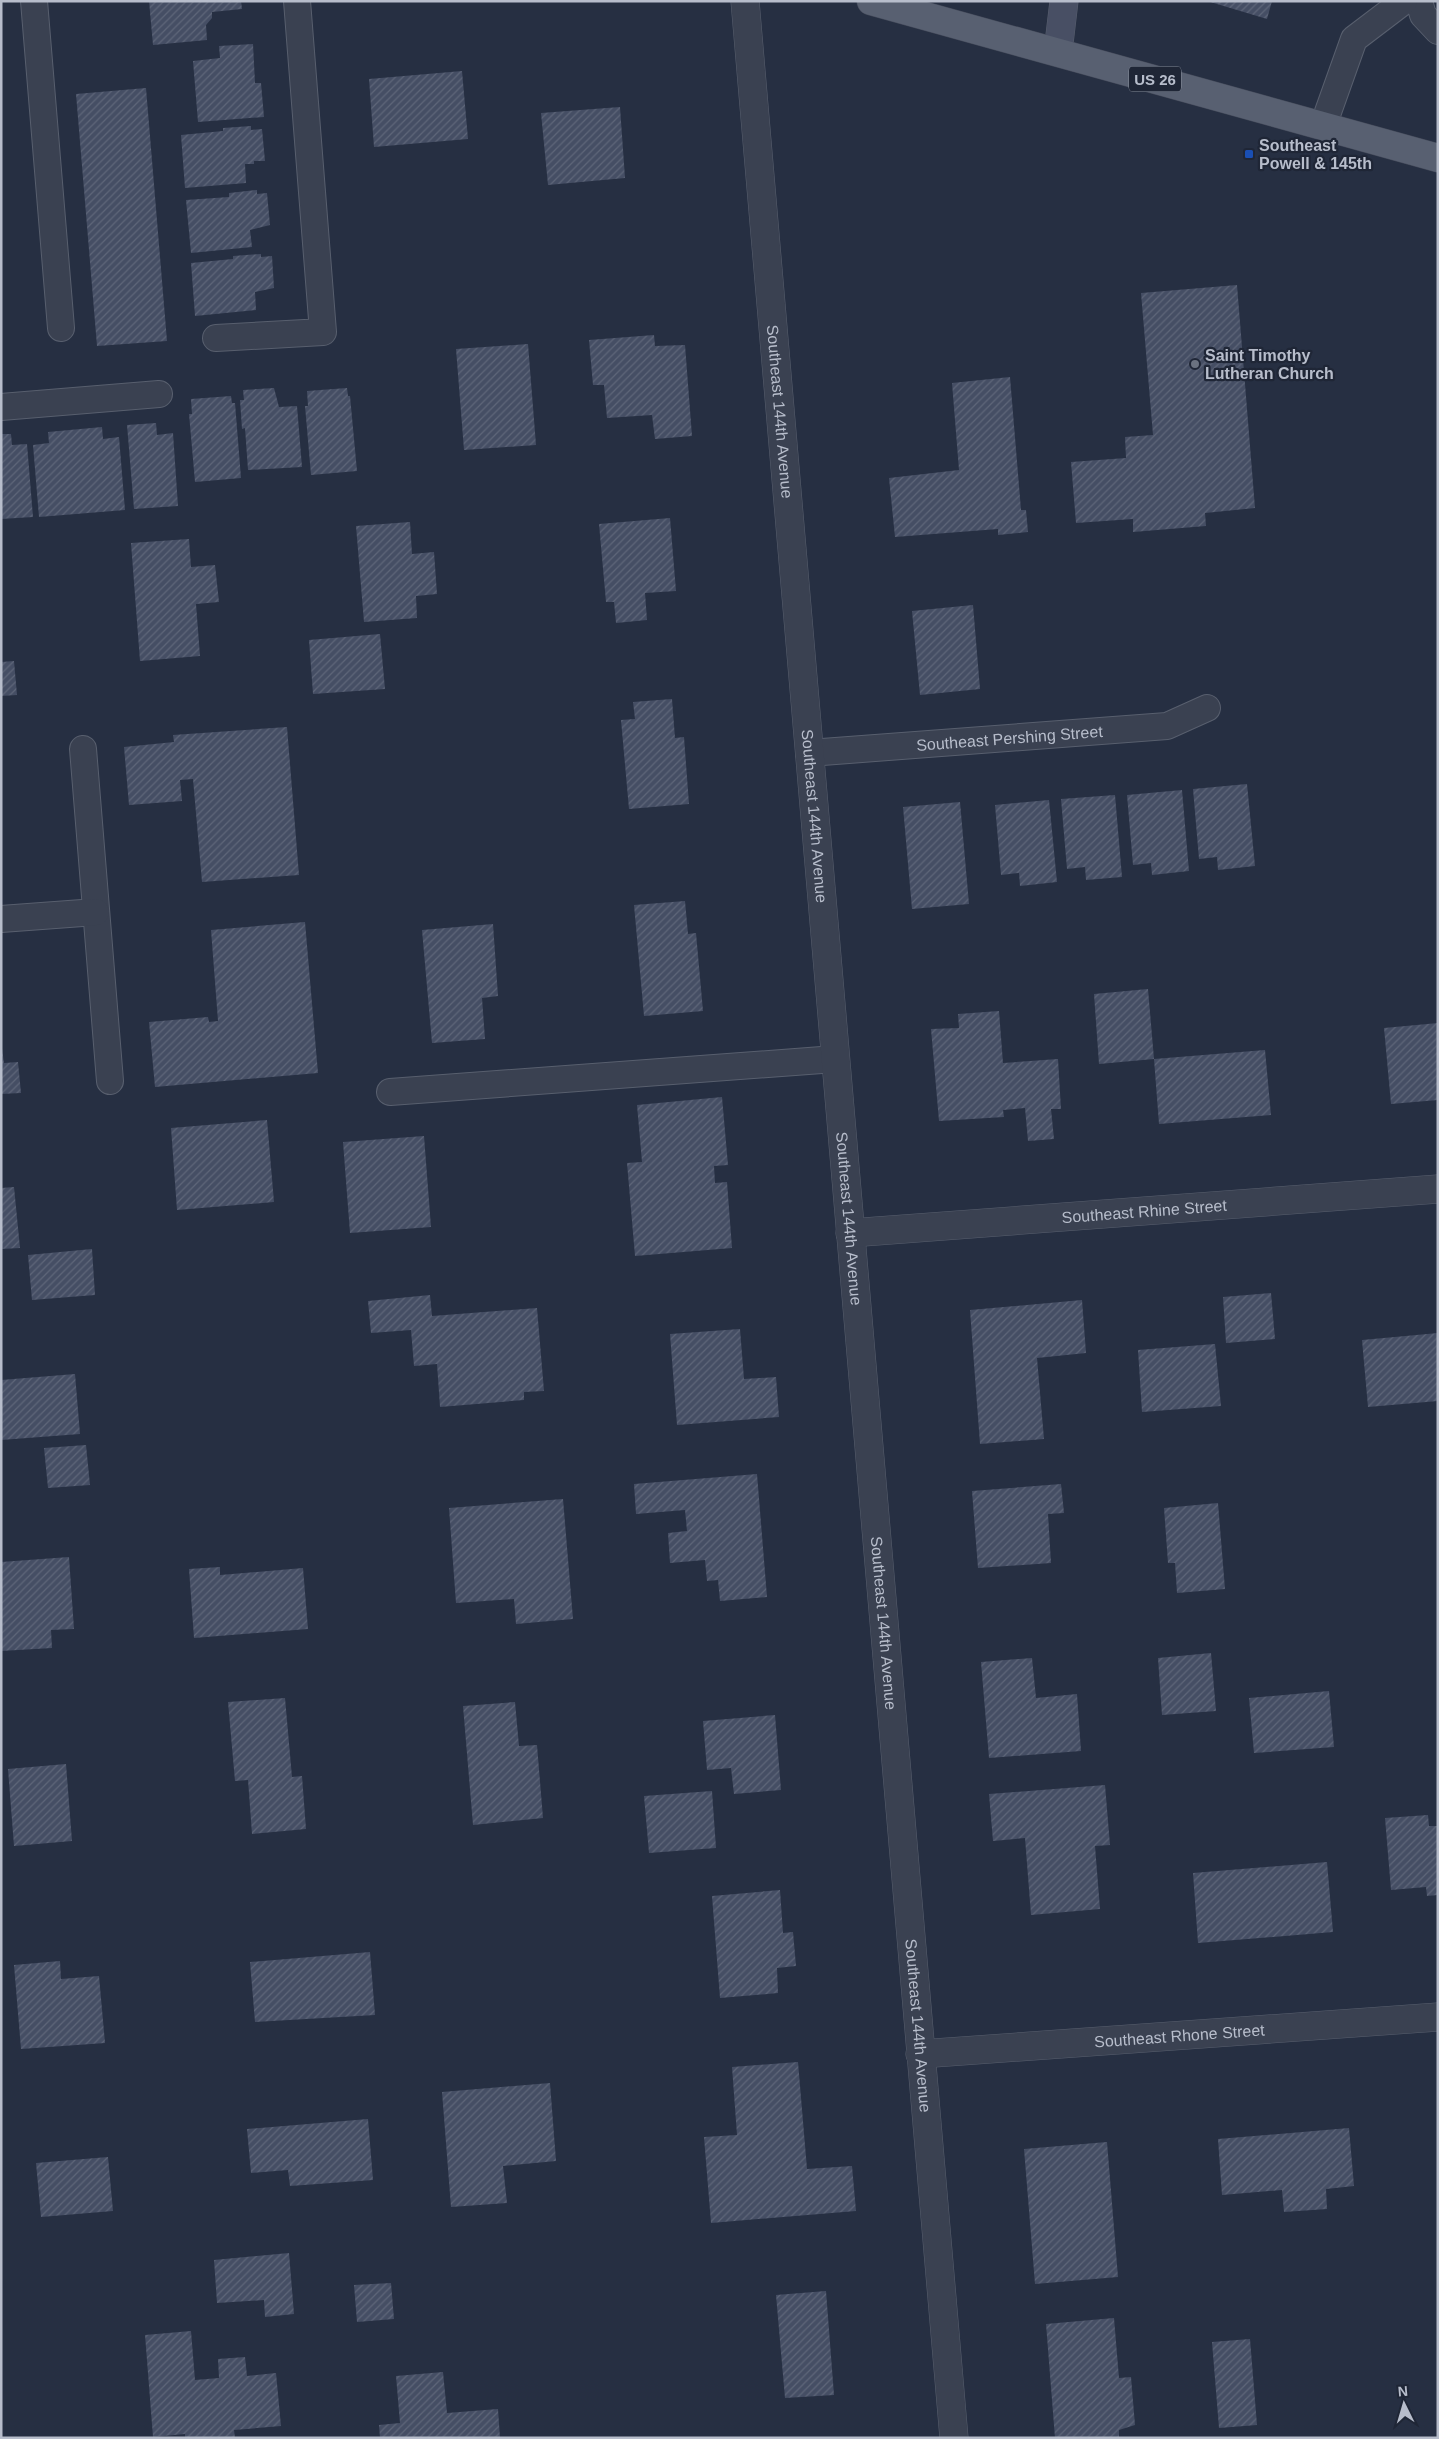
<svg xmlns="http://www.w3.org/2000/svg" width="1439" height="2439" font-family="Helvetica,sans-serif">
  <defs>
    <pattern id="building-hatch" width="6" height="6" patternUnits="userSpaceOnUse" patternTransform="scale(1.25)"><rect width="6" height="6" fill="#454e64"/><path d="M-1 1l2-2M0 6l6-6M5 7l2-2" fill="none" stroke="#5e6679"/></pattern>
  </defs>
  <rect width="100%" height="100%" fill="#262f42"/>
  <!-- building -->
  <path fill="url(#building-hatch)" d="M 149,1 L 241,1 L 242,9 L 212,12 L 212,18 L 206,25 L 207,40 L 153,45 Z
    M 1207,1 L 1272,1 L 1267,19 Z
    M 253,44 L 255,83 L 261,83 L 264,117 L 198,122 L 193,61 L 220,58 L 219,46 Z
    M 462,71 L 468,139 L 374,147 L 369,79 Z
    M 146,88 L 167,341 L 97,346 L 76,94 Z
    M 620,107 L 625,178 L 548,185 L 541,113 Z
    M 251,126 L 251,130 L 262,129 L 265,161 L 254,161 L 254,164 L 245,164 L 246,183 L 185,188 L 181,135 L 223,131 L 223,128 Z
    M 257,190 L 257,194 L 267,193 L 270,225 L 250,230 L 252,247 L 191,253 L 186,200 L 229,197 L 229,193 Z
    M 261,254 L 261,257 L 272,256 L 274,288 L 255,292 L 256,310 L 195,316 L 191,263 L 233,259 L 233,256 Z
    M 1237,285 L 1255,508 L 1205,513 L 1206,526 L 1133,532 L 1133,519 L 1076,523 L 1071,462 L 1126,458 L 1125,437 L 1153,435 L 1141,293 Z
    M 654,335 L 655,346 L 685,345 L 692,436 L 655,439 L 652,415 L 607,418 L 604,385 L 593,385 L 589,340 Z
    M 528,344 L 536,445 L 464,450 L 456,349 Z
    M 1010,377 L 1021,510 L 1026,510 L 1028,532 L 998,535 L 998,529 L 895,537 L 889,478 L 959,470 L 952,383 Z
    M 274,388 L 279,407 L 297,406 L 302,467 L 248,470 L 245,428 L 242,429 L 240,400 L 244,400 L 243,390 Z
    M 347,388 L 348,396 L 350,396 L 357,471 L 311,475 L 305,406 L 308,406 L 307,391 Z
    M 231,396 L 232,403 L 235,403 L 241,478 L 195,482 L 189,414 L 192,414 L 191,399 Z
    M 156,423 L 157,435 L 173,433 L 178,506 L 134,509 L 127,425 Z
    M 102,427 L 103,439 L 119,437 L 125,510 L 39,517 L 33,445 L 49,443 L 48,432 Z
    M 1,434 L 11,434 L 12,445 L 27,444 L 33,517 L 1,519 Z
    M 670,518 L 676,591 L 645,593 L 647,620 L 616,623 L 614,602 L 606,602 L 599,524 Z
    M 410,522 L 412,554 L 434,552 L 437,594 L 416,596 L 417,618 L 364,622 L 356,526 Z
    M 189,539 L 191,567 L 215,565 L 219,602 L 196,604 L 200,656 L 140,661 L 131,543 Z
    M 973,605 L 980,689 L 920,695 L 912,611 Z
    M 380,634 L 385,689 L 313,694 L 309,640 Z
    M 14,661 L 17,695 L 1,696 L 1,662 Z
    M 672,699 L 675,738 L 684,737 L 689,804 L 629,809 L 621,720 L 635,719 L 633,702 Z
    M 287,727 L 299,875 L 202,882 L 193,779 L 180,780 L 182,801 L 129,805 L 124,747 L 174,742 L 173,735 Z
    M 1247,784 L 1255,866 L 1218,870 L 1217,857 L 1199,859 L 1193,789 Z
    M 1182,790 L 1189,871 L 1152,875 L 1151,863 L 1133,865 L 1127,795 Z
    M 1115,795 L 1122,877 L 1086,880 L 1085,867 L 1067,869 L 1061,799 Z
    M 1049,800 L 1057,882 L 1020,886 L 1019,873 L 1001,875 L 995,805 Z
    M 960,802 L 969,904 L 912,909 L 903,807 Z
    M 685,901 L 688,934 L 696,933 L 703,1011 L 644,1016 L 634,905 Z
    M 305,922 L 318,1073 L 155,1087 L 149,1022 L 208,1017 L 209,1022 L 218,1021 L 211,930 Z
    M 493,924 L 498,996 L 482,998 L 485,1039 L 432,1043 L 422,930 Z
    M 1148,989 L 1154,1059 L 1099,1064 L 1094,994 Z
    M 999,1011 L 1003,1063 L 1058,1059 L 1061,1109 L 1051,1109 L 1054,1139 L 1028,1141 L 1025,1108 L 1003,1110 L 1004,1117 L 939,1121 L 931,1029 L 959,1028 L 958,1014 Z
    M 1438,1023 L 1438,1100 L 1391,1104 L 1384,1028 Z
    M 1,1041 L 4,1063 L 18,1062 L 21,1093 L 1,1094 Z
    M 1265,1050 L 1271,1115 L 1159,1124 L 1154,1059 Z
    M 722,1097 L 728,1165 L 714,1166 L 715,1183 L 727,1182 L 732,1248 L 635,1256 L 627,1163 L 642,1162 L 637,1105 Z
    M 267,1120 L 274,1202 L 177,1210 L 171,1128 Z
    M 424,1136 L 431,1227 L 350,1233 L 343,1142 Z
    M 14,1187 L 20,1248 L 1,1249 L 1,1188 Z
    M 92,1249 L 95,1295 L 32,1300 L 28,1255 Z
    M 1271,1293 L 1275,1339 L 1226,1343 L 1223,1297 Z
    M 430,1295 L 432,1316 L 537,1308 L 544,1391 L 524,1392 L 524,1400 L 440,1407 L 437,1364 L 414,1366 L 411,1330 L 371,1333 L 368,1301 Z
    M 1082,1300 L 1086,1353 L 1037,1358 L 1044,1439 L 980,1444 L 970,1310 Z
    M 740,1329 L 744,1379 L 776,1377 L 779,1417 L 677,1425 L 670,1334 Z
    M 1438,1333 L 1438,1401 L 1368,1407 L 1362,1340 Z
    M 1215,1344 L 1221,1406 L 1142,1412 L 1138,1350 Z
    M 75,1374 L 80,1434 L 1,1440 L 1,1380 Z
    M 86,1445 L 90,1485 L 48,1488 L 44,1448 Z
    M 757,1474 L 767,1597 L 720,1601 L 718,1580 L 707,1581 L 705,1560 L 670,1563 L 668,1533 L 687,1531 L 685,1510 L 636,1514 L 634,1484 Z
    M 1061,1484 L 1064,1513 L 1048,1514 L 1051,1563 L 978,1568 L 972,1491 Z
    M 563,1499 L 573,1619 L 516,1624 L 514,1599 L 456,1603 L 449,1508 Z
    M 1218,1503 L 1225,1589 L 1177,1593 L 1175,1563 L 1168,1563 L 1164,1508 Z
    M 69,1557 L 74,1629 L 51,1630 L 52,1648 L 1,1651 L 1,1562 Z
    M 220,1567 L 220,1575 L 303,1568 L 308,1629 L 194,1638 L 189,1569 Z
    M 1211,1653 L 1216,1711 L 1162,1715 L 1158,1658 Z
    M 1032,1658 L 1036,1698 L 1077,1694 L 1081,1751 L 989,1758 L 981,1662 Z
    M 1329,1691 L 1334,1747 L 1254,1753 L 1249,1698 Z
    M 285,1698 L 292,1777 L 302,1776 L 306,1829 L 252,1834 L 248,1780 L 235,1781 L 228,1702 Z
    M 515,1702 L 519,1746 L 537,1745 L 543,1818 L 473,1825 L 463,1706 Z
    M 775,1715 L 781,1790 L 734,1794 L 731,1768 L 707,1770 L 703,1721 Z
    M 66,1764 L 72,1841 L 14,1846 L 8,1769 Z
    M 1105,1785 L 1110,1845 L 1095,1846 L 1100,1909 L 1031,1915 L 1025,1838 L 993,1841 L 989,1794 Z
    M 712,1791 L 716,1848 L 649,1853 L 644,1796 Z
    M 1428,1815 L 1429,1826 L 1438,1826 L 1438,1895 L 1427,1896 L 1426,1887 L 1391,1890 L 1385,1818 Z
    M 1327,1862 L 1333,1932 L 1198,1943 L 1193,1873 Z
    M 780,1890 L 783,1933 L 793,1932 L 796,1966 L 777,1968 L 778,1993 L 720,1998 L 712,1896 Z
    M 370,1952 L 375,2015 L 255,2022 L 250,1962 Z
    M 60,1961 L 61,1979 L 99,1976 L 105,2043 L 21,2049 L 14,1965 Z
    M 798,2062 L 807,2169 L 852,2166 L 856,2211 L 711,2223 L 704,2137 L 737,2135 L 732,2067 Z
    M 550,2083 L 556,2161 L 503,2166 L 507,2203 L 451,2207 L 442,2092 Z
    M 368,2119 L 373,2180 L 290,2186 L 288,2170 L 251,2173 L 247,2129 Z
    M 1349,2128 L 1354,2186 L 1326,2189 L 1327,2209 L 1284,2212 L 1282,2190 L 1222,2195 L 1218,2139 Z
    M 1107,2142 L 1118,2277 L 1035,2284 L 1024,2149 Z
    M 108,2157 L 113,2211 L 41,2217 L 36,2163 Z
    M 289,2253 L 294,2314 L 265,2317 L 264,2300 L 217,2303 L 214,2260 Z
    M 391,2283 L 394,2319 L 357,2322 L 354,2285 Z
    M 826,2291 L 834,2395 L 785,2398 L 776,2295 Z
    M 1114,2318 L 1119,2378 L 1131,2377 L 1135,2425 L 1119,2430 L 1119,2438 L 1055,2438 L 1046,2324 Z
    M 191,2331 L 195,2380 L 219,2378 L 218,2359 L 245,2357 L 247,2376 L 276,2373 L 281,2426 L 234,2430 L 235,2438 L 185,2438 L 185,2434 L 153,2437 L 145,2335 Z
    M 1250,2339 L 1257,2425 L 1219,2428 L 1212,2342 Z
    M 443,2372 L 447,2413 L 498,2409 L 500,2438 L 380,2438 L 379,2425 L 400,2423 L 396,2376 Z"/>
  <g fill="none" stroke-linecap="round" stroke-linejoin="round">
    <defs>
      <g id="lane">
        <path d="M 34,1 L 61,328"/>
        <path d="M 1419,1 L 1423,15 L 1438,31"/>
        <path d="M 1323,126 L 1354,39 L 1404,1"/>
        <path d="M 216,338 L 323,332 L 297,1"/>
        <path d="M 1,407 L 159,394"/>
        <path d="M 83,749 L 110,1081"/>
        <path id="s1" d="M 809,753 L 1167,726 L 1207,708"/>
        <path d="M 1,919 L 96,912"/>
        <path d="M 390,1092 L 835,1059"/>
      </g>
      <g id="street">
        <path id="s2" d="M 745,1 L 954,2438"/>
        <path id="s3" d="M 850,1233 L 1438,1189"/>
        <path id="s4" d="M 920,2054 L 1438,2017"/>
      </g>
      <path id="secondary" d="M 1058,52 L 1064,1"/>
      <path id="primary" d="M 871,1 L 1438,158"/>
    </defs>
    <!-- lane casing -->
    <use href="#lane" stroke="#585f6e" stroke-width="28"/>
    <!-- street casing -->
    <use href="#street" stroke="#585f6e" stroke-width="29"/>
    <!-- secondary casing -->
    <use href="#secondary" stroke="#585f6e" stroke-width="29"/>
    <!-- primary casing -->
    <use href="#primary" stroke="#444a5a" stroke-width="29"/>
    <!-- lane -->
    <use href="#lane" stroke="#3a4151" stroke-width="26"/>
    <!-- street -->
    <use href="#street" stroke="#3a4151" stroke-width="28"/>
    <!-- secondary -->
    <use href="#secondary" stroke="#484f64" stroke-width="28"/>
    <!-- primary -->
    <use href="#primary" stroke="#586071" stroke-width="28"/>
  </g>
  <!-- markers -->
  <rect fill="#1a4fb4" stroke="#1f2636" stroke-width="2" x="1244" y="149" width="10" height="10" rx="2.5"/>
  <circle fill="#6b7280" stroke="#1f2636" stroke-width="2" cx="1195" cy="364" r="5"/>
  <g text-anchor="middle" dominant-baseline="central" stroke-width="4.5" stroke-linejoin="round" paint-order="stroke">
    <!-- shield labels -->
    <rect fill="#1f2636" stroke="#89909e" stroke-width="1" x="1129" y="66.5" width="52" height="25" rx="4"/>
    <g font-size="15" font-weight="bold" fill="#b7bdcb">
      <text x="1155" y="79">US 26</text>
    </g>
    <!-- poi labels -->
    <g font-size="16" font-weight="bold" fill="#b7bdcb" stroke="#1f2636" text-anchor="start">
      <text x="1259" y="145">Southeast<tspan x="1259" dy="18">Powell &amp; 145th</tspan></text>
      <text x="1205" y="355">Saint Timothy<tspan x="1205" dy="18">Lutheran Church</tspan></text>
    </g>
    <!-- street labels -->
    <g font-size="16" fill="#b7bdcb" stroke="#1f2636">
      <text stroke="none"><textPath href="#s2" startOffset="412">Southeast 144th Avenue</textPath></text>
      <text stroke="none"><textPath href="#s1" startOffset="201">Southeast Pershing Street</textPath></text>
      <text stroke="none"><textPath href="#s2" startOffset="818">Southeast 144th Avenue</textPath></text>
      <text stroke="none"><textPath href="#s3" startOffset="295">Southeast Rhine Street</textPath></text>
      <text stroke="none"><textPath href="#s2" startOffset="1222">Southeast 144th Avenue</textPath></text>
      <text stroke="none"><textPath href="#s2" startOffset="1628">Southeast 144th Avenue</textPath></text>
      <text stroke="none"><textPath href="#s2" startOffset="2032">Southeast 144th Avenue</textPath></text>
      <text stroke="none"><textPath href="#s4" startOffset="260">Southeast Rhone Street</textPath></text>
    </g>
  </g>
  <!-- border -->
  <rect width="1439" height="2439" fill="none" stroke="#b7bdcb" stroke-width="5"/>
  <!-- north arrow -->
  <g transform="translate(1404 2404) rotate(355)" stroke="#1f2636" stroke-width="4" paint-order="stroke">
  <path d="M0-4L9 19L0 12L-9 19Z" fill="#b7bdcb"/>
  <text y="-8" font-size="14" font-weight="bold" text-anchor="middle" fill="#b7bdcb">N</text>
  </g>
</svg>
